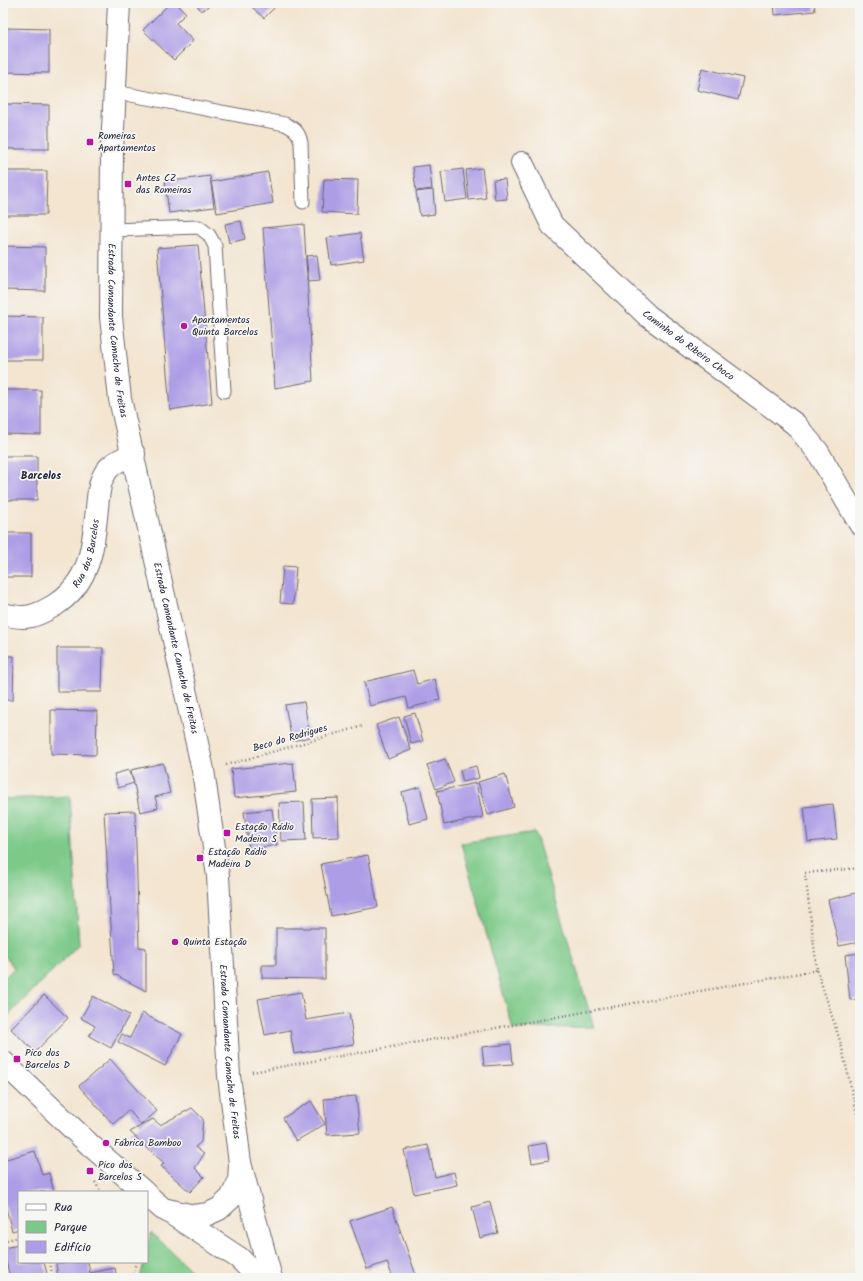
<svg xmlns="http://www.w3.org/2000/svg" width="863" height="1281" font-family="Kalam,sans-serif">
  <rect width="100%" height="100%" fill="#f6f6f2"/>
  <filter id="ink" filterUnits="userSpaceOnUse"><feTurbulence type="fractalNoise" baseFrequency=".025" numOctaves="2"/><feDisplacementMap in="SourceGraphic" scale="8" xChannelSelector="R" yChannelSelector="G"/><feConvolveMatrix kernelMatrix="1 2 1 2 8 2 1 2 1" color-interpolation-filters="sRGB"/></filter>
  <filter id="wash" filterUnits="userSpaceOnUse"><feTurbulence type="fractalNoise" baseFrequency=".012" numOctaves="4" result="noise"/><feDisplacementMap in="SourceGraphic" scale="16" xChannelSelector="R" yChannelSelector="G"/><feGaussianBlur stdDeviation="0.9" result="paint"/><feColorMatrix in="noise" values="0 0 0 0 0 0 0 0 0 0 0 0 0 0 0 0 0 1.4 0 .05"/><feComposite in="paint" operator="in"/></filter>
  <g filter="url(#wash)">
    <rect width="100%" height="100%" fill="#f3e5d0"/>
    <!-- green -->
    <path fill="#7bc988" stroke="#4e7662" d="M 70,796 L 79,944 L 3,1021 L 3,979 L 14,968 L 3,953 L 3,799 Z
      M 535,832 L 594,1027 L 513,1029 L 461,843 Z
      M 151,1232 L 199,1278 L 140,1278 L 144,1262 L 147,1262 L 147,1249 Z"/>
    <g id="blocks">
      <!-- building -->
      <path fill="#ad9de6" d="M 170,3 L 176,3 L 186,13 L 176,23 L 193,41 L 174,60 L 143,30 Z
        M 196,3 L 213,3 L 201,11 Z
        M 256,3 L 270,3 L 275,7 L 264,18 L 252,7 Z
        M 774,3 L 814,3 L 815,11 L 775,15 Z
        M 4,28 L 49,29 L 49,73 L 3,72 Z
        M 702,68 L 743,78 L 738,100 L 697,90 Z
        M 4,104 L 49,105 L 49,149 L 4,149 Z
        M 429,165 L 432,189 L 416,191 L 413,167 Z
        M 482,168 L 486,198 L 469,200 L 466,170 Z
        M 463,169 L 467,199 L 445,202 L 441,172 Z
        M 3,171 L 47,171 L 46,215 L 3,215 Z
        M 268,172 L 273,203 L 217,213 L 211,182 Z
        M 210,176 L 214,207 L 169,213 L 165,182 Z
        M 324,179 L 358,180 L 357,214 L 322,212 Z
        M 505,179 L 507,199 L 495,200 L 493,180 Z
        M 433,190 L 435,214 L 420,216 L 416,192 Z
        M 241,221 L 245,239 L 229,243 L 225,224 Z
        M 304,224 L 313,381 L 275,388 L 263,228 Z
        M 360,233 L 364,260 L 331,265 L 327,238 Z
        M 198,245 L 212,403 L 170,410 L 157,248 Z
        M 3,246 L 45,247 L 45,291 L 3,290 Z
        M 317,255 L 320,280 L 309,281 L 306,256 Z
        M 3,316 L 43,317 L 43,360 L 3,360 Z
        M 3,390 L 41,390 L 41,435 L 3,434 Z
        M 3,456 L 37,456 L 37,500 L 3,500 Z
        M 3,533 L 31,533 L 31,577 L 3,577 Z
        M 283,566 L 296,567 L 293,604 L 280,603 Z
        M 57,648 L 103,648 L 102,692 L 57,692 Z
        M 3,656 L 14,656 L 13,700 L 3,700 Z
        M 413,670 L 417,684 L 435,679 L 440,700 L 409,708 L 406,697 L 370,706 L 364,682 Z
        M 304,702 L 310,737 L 292,741 L 285,705 Z
        M 51,710 L 97,711 L 96,755 L 51,754 Z
        M 415,713 L 423,741 L 411,744 L 404,716 Z
        M 399,717 L 411,750 L 388,759 L 376,725 Z
        M 3,722 L 5,722 L 5,766 L 3,766 Z
        M 445,759 L 454,782 L 436,789 L 427,765 Z
        M 163,763 L 170,793 L 155,797 L 158,808 L 140,812 L 131,770 Z
        M 293,763 L 296,792 L 234,798 L 231,769 Z
        M 476,766 L 479,778 L 463,782 L 460,770 Z
        M 129,770 L 134,783 L 118,788 L 114,774 Z
        M 505,774 L 514,807 L 488,815 L 478,782 Z
        M 476,783 L 483,817 L 444,825 L 437,791 Z
        M 420,787 L 428,819 L 409,824 L 402,792 Z
        M 338,798 L 339,837 L 313,838 L 312,799 Z
        M 304,802 L 306,840 L 281,841 L 279,803 Z
        M 833,804 L 837,839 L 808,842 L 804,807 Z
        M 272,809 L 277,845 L 249,849 L 244,812 Z
        M 135,811 L 139,947 L 146,948 L 146,991 L 114,974 L 104,812 Z
        M 368,855 L 378,907 L 331,916 L 321,864 Z
        M 860,892 L 860,942 L 839,946 L 828,900 Z
        M 276,928 L 325,928 L 325,979 L 262,978 L 262,965 L 276,965 Z
        M 860,953 L 860,999 L 850,1000 L 845,955 Z
        M 301,992 L 306,1020 L 349,1013 L 354,1044 L 294,1054 L 290,1030 L 265,1035 L 258,999 Z
        M 44,995 L 68,1018 L 35,1052 L 11,1029 Z
        M 93,996 L 129,1015 L 111,1048 L 89,1036 L 95,1026 L 81,1018 Z
        M 142,1013 L 182,1034 L 165,1066 L 118,1042 L 122,1034 L 130,1038 Z
        M 511,1044 L 513,1064 L 484,1066 L 482,1047 Z
        M 110,1059 L 157,1111 L 141,1125 L 129,1110 L 113,1124 L 79,1086 Z
        M 356,1096 L 360,1133 L 327,1135 L 324,1099 Z
        M 311,1101 L 325,1124 L 296,1141 L 283,1118 Z
        M 192,1108 L 203,1119 L 201,1142 L 195,1147 L 204,1154 L 195,1168 L 204,1177 L 190,1192 L 161,1166 L 164,1163 L 130,1132 L 153,1119 L 160,1125 Z
        M 546,1143 L 549,1160 L 532,1163 L 529,1146 Z
        M 428,1145 L 435,1177 L 454,1172 L 457,1185 L 414,1194 L 404,1150 Z
        M 35,1151 L 42,1175 L 49,1173 L 54,1192 L 19,1192 L 19,1229 L 12,1231 L 3,1197 L 3,1160 Z
        M 490,1202 L 498,1233 L 480,1238 L 472,1207 Z
        M 392,1207 L 417,1278 L 393,1278 L 387,1262 L 367,1269 L 350,1221 Z
        M 19,1245 L 19,1262 L 44,1262 L 48,1278 L 10,1278 L 3,1248 Z
        M 88,1262 L 90,1273 L 115,1268 L 117,1278 L 58,1278 L 56,1263 Z"/>
    </g>
  </g>
  <g filter="url(#ink)">
    <use href="#blocks" fill-opacity="0" stroke="#6b666f" stroke-width="1"/>
    <g fill="none" stroke-linecap="round" stroke-linejoin="round">
      <defs>
        <path id="lane" d="M 115,92 L 285,124 C 295,129 299,132 301,143 L 303,202
          M 111,230 L 199,227 L 209,235 L 215,246 L 224,391"/>
        <g id="street">
          <path id="s1" d="M 522,163 L 552,225 L 648,316 L 795,424 L 818,452 L 860,524"/>
          <path id="s2" d="M 3,614 C 26,620 35,617 55,605 C 91,581 93,547 97,508 C 98,498 99,483 104,475 C 110,463 122,459 134,454"/>
          <path d="M 240,1163 L 271,1278"/>
          <path d="M 166,1210 L 239,1258 L 259,1278"/>
        </g>
        <g id="secondary">
          <path id="s3" d="M 119,3 L 112,150 L 111,317 L 120,399 L 203,770 L 218,876 L 229,1076 L 240,1163 L 239,1182 L 231,1198 L 219,1209 L 208,1214 L 194,1216 L 163,1209 L 147,1195"/>
          <path d="M 3,1062 L 90,1145 L 144,1192"/>
        </g>
      </defs>
      <!-- lane casing -->
      <use href="#lane" stroke="#6b666f" stroke-width="15"/>
      <!-- street casing -->
      <use href="#street" stroke="#6b666f" stroke-width="24"/>
      <!-- secondary casing -->
      <use href="#secondary" stroke="#6b666f" stroke-width="24"/>
      <!-- path -->
      <path stroke="#6b666f" stroke-width="2.5" stroke-dasharray="1 3" stroke-linecap="butt" d="M 226,765 L 363,726
        M 817,970 L 841,1044 L 860,1126
        M 252,1072 L 817,970 L 805,873 L 860,868
        M 95,1182 L 101,1192
        M 3,1241 L 19,1237
        M 50,1262 L 53,1278
        M 132,1278 L 136,1262"/>
      <!-- lane -->
      <use href="#lane" stroke="#fff" stroke-width="13"/>
      <!-- street -->
      <use href="#street" stroke="#fff" stroke-width="22"/>
      <!-- secondary -->
      <use href="#secondary" stroke="#fff" stroke-width="22"/>
    </g>
  </g>
  <!-- markers -->
  <g fill="#b5179e" stroke="#f6f6f2" stroke-width="1.5">
    <rect x="86" y="138" width="8" height="8" rx="2"/>
    <rect x="124" y="180" width="8" height="8" rx="2"/>
    <circle cx="184" cy="326" r="4"/>
    <rect x="223" y="829" width="8" height="8" rx="2"/>
    <rect x="196" y="854" width="8" height="8" rx="2"/>
    <circle cx="175" cy="942" r="4"/>
    <rect x="13" y="1055" width="8" height="8" rx="2"/>
    <circle cx="106" cy="1143" r="4"/>
    <rect x="86" y="1167" width="8" height="8" rx="2"/>
  </g>
  <g text-anchor="middle" dominant-baseline="central" stroke-width="3.5" stroke-linejoin="round" paint-order="stroke">
    <!-- poi labels -->
    <g font-size="10" fill="#22223b" stroke="#f6f6f2" text-anchor="start">
      <text x="98" y="136">Romeiras<tspan x="98" dy="12">Apartamentos</tspan></text>
      <text x="136" y="178">Antes CZ<tspan x="136" dy="12">das Romeiras</tspan></text>
      <text x="192" y="320">Apartamentos<tspan x="192" dy="12">Quinta Barcelos</tspan></text>
      <text x="235" y="827">Estação Rádio<tspan x="235" dy="12">Madeira S</tspan></text>
      <text x="208" y="852">Estação Rádio<tspan x="208" dy="12">Madeira D</tspan></text>
      <text x="183" y="942">Quinta Estação</text>
      <text x="25" y="1053">Pico dos<tspan x="25" dy="12">Barcelos D</tspan></text>
      <text x="114" y="1143">Fábrica Bamboo</text>
      <text x="98" y="1165">Pico dos<tspan x="98" dy="12">Barcelos S</tspan></text>
    </g>
    <!-- street labels -->
    <g font-size="10" fill="#22223b" stroke="#f6f6f2">
      <text stroke="none"><textPath href="#s3" startOffset="328">Estrada Comandante Camacho de Freitas</textPath></text>
      <text stroke="none"><textPath href="#s1" startOffset="251">Caminho do Ribeiro Choco</textPath></text>
      <text stroke="none"><textPath href="#s2" startOffset="118">Rua dos Barcelos</textPath></text>
      <text stroke="none"><textPath href="#s3" startOffset="652">Estrada Comandante Camacho de Freitas</textPath></text>
      <text transform="translate(290 738) rotate(-16)">Beco do Rodrigues</text>
      <text stroke="none"><textPath href="#s3" startOffset="1060">Estrada Comandante Camacho de Freitas</textPath></text>
    </g>
    <!-- neighbourhood labels -->
    <g font-size="11" font-weight="bold" fill="#22223b" stroke="#f6f6f2">
      <text x="41" y="476">Barcelos</text>
    </g>
  </g>
  <!-- margin -->
  <rect width="863" height="1281" fill="none" stroke="#f6f6f2" stroke-width="16"/>
  <!-- legend -->
  <rect x="18" y="1191" width="130" height="72" fill="#f6f6f2" stroke="#a1a1a9"/>
  <rect x="26" y="1204" width="20" height="6" fill="#ffffff" stroke="#a1a1a9"/>
  <text x="54" y="1211" font-size="12" fill="#22223b">Rua</text>
  <rect x="26" y="1221" width="20" height="12" fill="#7bc988" stroke="#a1a1a9"/>
  <text x="54" y="1231" font-size="12" fill="#22223b">Parque</text>
  <rect x="26" y="1241" width="20" height="12" fill="#ad9de6" stroke="#a1a1a9"/>
  <text x="54" y="1251" font-size="12" fill="#22223b">Edifício</text>
</svg>
